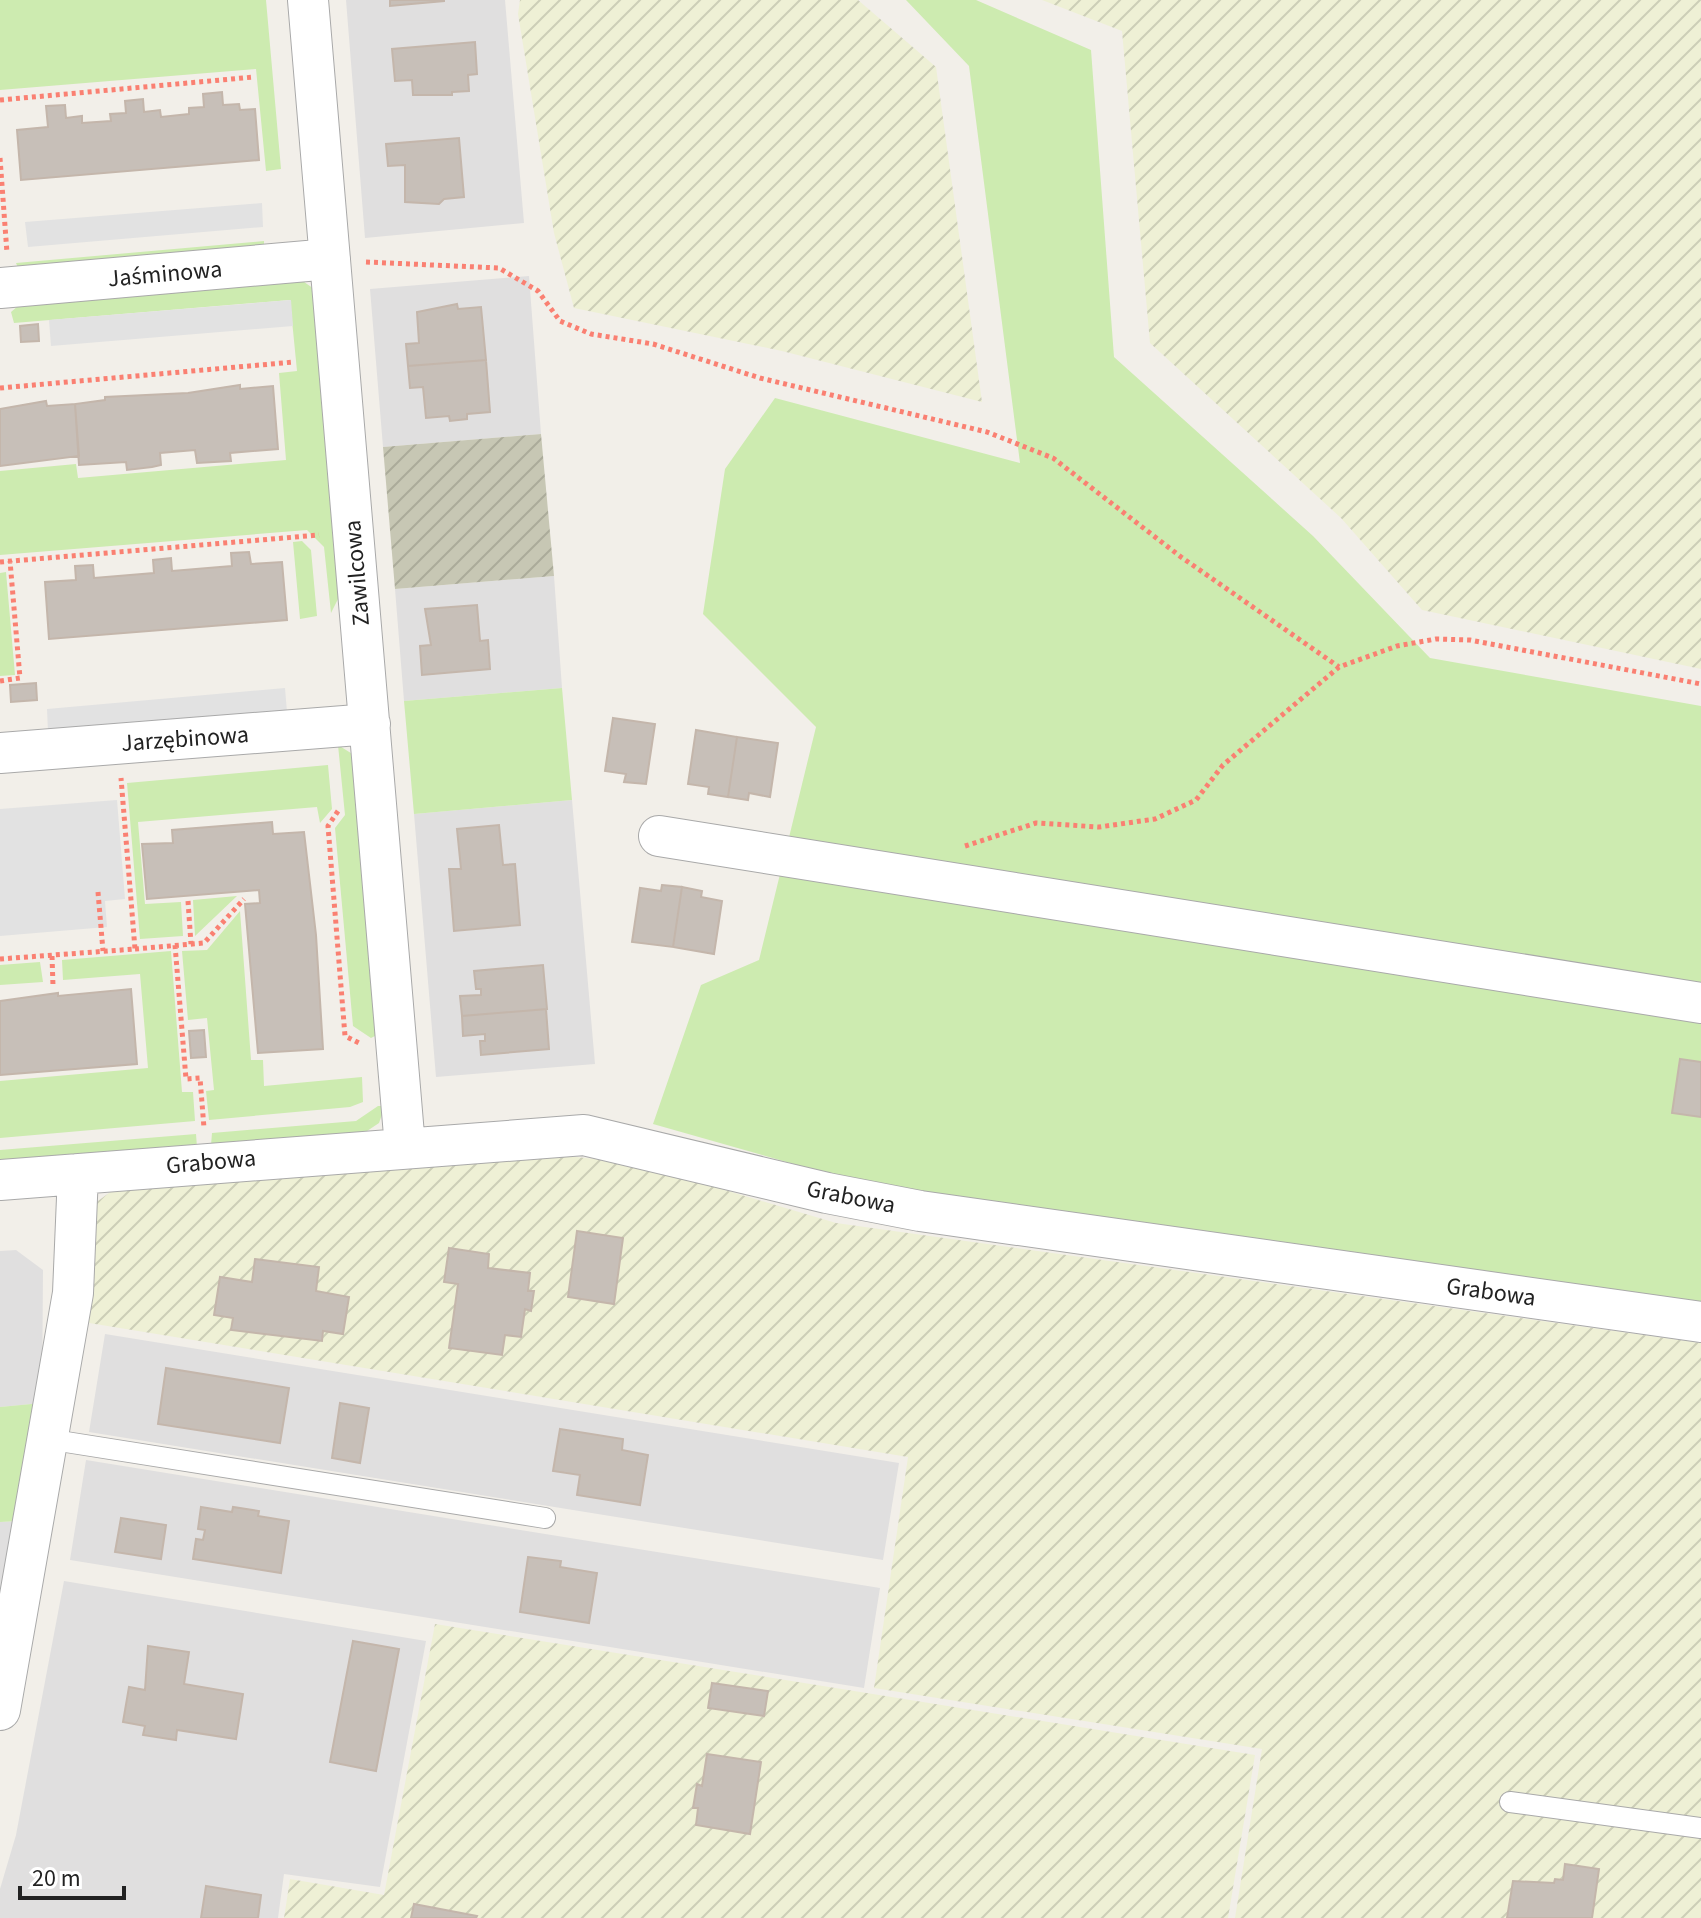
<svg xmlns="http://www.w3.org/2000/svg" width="1701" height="1918" font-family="'Source Sans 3',sans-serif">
  <defs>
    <pattern id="construction-furrows" width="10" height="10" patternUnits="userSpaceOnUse" patternTransform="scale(2)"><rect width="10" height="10" fill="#c7c7b4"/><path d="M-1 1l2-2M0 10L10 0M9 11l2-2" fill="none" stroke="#abab9a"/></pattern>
    <pattern id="farmland-furrows" width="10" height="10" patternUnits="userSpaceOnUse" patternTransform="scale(2)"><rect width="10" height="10" fill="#eef0d5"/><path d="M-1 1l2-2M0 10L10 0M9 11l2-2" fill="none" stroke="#ccceb7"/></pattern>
  </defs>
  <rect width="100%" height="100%" fill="#f2efe9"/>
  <!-- residential -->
  <path fill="#e0dfdf" d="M 346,0 L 505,0 L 524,223 L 365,238 Z
    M 529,276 L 541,434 L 383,447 L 370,289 Z
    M 554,576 L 562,688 L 404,701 L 395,589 Z
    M 572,800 L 595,1064 L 436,1077 L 414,814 Z
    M 16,1250 L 43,1270 L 42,1403 L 0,1407 L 0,1251 Z
    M 105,1334 L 899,1463 L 883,1560 L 89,1432 Z
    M 86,1460 L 880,1588 L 864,1688 L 70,1560 Z
    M 18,1521 L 0,1600 L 0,1522 Z
    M 64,1581 L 426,1641 L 380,1887 L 284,1874 L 278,1918 L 0,1918 L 0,1889 L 16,1835 Z"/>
  <!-- construction -->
  <path fill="url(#construction-furrows)" d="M 541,434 L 554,576 L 395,589 L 383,447 Z"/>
  <!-- farmland -->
  <path fill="url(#farmland-furrows)" d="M 520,0 L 858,0 L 936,67 L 982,402 L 782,351 L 574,308 L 554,233 L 518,14 Z
    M 1042,0 L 1701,0 L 1701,669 L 1422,610 L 1341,518 L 1150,343 L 1122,31 Z
    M 558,1155 L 595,1159 L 708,1185 L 836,1223 L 1701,1343 L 1701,1918 L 1235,1918 L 1262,1749 L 874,1688 L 908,1457 L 83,1322 L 91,1206 L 116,1188 Z
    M 435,1624 L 1255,1755 L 1228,1918 L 284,1918 L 290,1879 L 384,1895 Z"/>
  <!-- grass -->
  <path fill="#cdebb0" d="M 0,0 L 266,0 L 281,169 L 266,171 L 256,69 L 0,90 Z
    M 906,0 L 976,0 L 1091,50 L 1114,357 L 1313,536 L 1430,658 L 1701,706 L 1701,1303 L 972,1200 L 825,1173 L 653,1124 L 701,985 L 759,960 L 816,727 L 703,614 L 725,469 L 775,398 L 1020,463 L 969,66 Z
    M 264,241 L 264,250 L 20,272 L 16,263 Z
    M 297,277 L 317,291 L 339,597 L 331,613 L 324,547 L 307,530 L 0,555 L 0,471 L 76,464 L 78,478 L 286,460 L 279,373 L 297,371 L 290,300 L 14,323 L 11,312 L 25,300 Z
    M 302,541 L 311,550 L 317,616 L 300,619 L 293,542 Z
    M 6,572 L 15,675 L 0,676 L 0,573 Z
    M 562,688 L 572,800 L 414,814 L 404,701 Z
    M 338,745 L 354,755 L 379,1034 L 371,1038 L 353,1026 L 335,828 L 345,815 Z
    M 328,765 L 332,809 L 320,823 L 317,807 L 138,822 L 145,904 L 181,902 L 183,936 L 140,939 L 127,783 Z
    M 237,896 L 195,936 L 193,900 Z
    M 240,911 L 251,1060 L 263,1060 L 264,1086 L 362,1077 L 363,1102 L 350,1107 L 209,1120 L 206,1091 L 214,1090 L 207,1018 L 188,1020 L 182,951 L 207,950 Z
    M 171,951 L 182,1092 L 193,1092 L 195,1121 L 0,1138 L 0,1081 L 148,1068 L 140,974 L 63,980 L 62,960 Z
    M 40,962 L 43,982 L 0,985 L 0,965 Z
    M 378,1106 L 385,1106 L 379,1123 L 364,1133 L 211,1145 L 212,1133 L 356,1121 Z
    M 196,1134 L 197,1147 L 0,1164 L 0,1150 Z
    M 42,1403 L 18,1521 L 0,1522 L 0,1407 Z"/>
  <!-- parking -->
  <path fill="#e2e2e2" d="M 262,203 L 263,227 L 28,247 L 25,222 Z
    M 291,300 L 293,326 L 51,346 L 49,320 Z
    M 285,688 L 287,712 L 48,732 L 47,709 Z
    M 117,800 L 125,899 L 105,901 L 107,927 L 0,936 L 0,809 Z"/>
  <!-- building -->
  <path fill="#c7bfb8" stroke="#c4b6ab" stroke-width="2" d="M 390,0 L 444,0 L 444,1 L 390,6 Z
    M 475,42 L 477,74 L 468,75 L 469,91 L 452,92 L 452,95 L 413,95 L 412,80 L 395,81 L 392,49 Z
    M 222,92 L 223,105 L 239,104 L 240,110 L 255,109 L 259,160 L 21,180 L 17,130 L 48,127 L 46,106 L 65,105 L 66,118 L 82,116 L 82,123 L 111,121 L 110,114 L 126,113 L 125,101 L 143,99 L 144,112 L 160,110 L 161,117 L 189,114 L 189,108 L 204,107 L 203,94 Z
    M 459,138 L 464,197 L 444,199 L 439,204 L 405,202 L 405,165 L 388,166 L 386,144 Z
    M 457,304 L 458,309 L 481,307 L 486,360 L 408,366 L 406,344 L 419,343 L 417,312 Z
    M 38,324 L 39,341 L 21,342 L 20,326 Z
    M 486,360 L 490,412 L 467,414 L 467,419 L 450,421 L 449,416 L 426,418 L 423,387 L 410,388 L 408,366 Z
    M 240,385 L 240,389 L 273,386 L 278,449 L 230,453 L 231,461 L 197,463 L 195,450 L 160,453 L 161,465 L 152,467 L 127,470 L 126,462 L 79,465 L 75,404 L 105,400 L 105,397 L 188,393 Z
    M 46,401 L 47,406 L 75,404 L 79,456 L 0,466 L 0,409 Z
    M 249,552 L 251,564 L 282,562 L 287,620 L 49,639 L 45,582 L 76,580 L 75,566 L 93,565 L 94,578 L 154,573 L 153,560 L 171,558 L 172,571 L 232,566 L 231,553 Z
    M 477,605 L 480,641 L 488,640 L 490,669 L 422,675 L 420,646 L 431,645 L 425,609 Z
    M 36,683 L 37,700 L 11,702 L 10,685 Z
    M 613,718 L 655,724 L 646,784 L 624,782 L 626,774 L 605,771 Z
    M 696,730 L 737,737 L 728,797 L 708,794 L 709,787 L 688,784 Z
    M 737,737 L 778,743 L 770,797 L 749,793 L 748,800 L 728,797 Z
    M 272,822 L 273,834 L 304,832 L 316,935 L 323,1049 L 258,1053 L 245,904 L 260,903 L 259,890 L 147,899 L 142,844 L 173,843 L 172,830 Z
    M 499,825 L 503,865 L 515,864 L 520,925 L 454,931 L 449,869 L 461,869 L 457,829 Z
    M 662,885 L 682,887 L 673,947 L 632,942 L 640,888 L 661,891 Z
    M 682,887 L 702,891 L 701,897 L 722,901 L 714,954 L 673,947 Z
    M 543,965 L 547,1009 L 462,1016 L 460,996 L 481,995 L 481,989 L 476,989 L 474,971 Z
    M 131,989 L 137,1064 L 0,1075 L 0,1001 L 58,993 L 58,996 Z
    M 546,1009 L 549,1049 L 481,1055 L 480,1041 L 485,1041 L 485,1034 L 463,1036 L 462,1016 Z
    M 204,1030 L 206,1057 L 191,1058 L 189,1031 Z
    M 1680,1059 L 1701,1062 L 1701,1117 L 1672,1113 Z
    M 577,1231 L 623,1238 L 614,1304 L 568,1297 Z
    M 449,1248 L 489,1254 L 488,1268 L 530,1273 L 528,1291 L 534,1291 L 531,1311 L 525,1309 L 521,1337 L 505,1335 L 502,1355 L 449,1348 L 458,1284 L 444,1282 Z
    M 255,1259 L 319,1267 L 316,1291 L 349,1297 L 343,1334 L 323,1331 L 322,1341 L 231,1330 L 233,1318 L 214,1315 L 220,1277 L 252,1282 Z
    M 166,1368 L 289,1388 L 280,1443 L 158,1424 Z
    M 340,1403 L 369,1408 L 360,1463 L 332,1458 Z
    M 560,1429 L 623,1439 L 622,1450 L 648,1455 L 640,1505 L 577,1495 L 580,1475 L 553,1471 Z
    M 201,1507 L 232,1512 L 233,1507 L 259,1511 L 258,1516 L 289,1521 L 281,1573 L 193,1559 L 196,1539 L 203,1540 L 205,1530 L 198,1529 Z
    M 121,1518 L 166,1525 L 161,1559 L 115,1552 Z
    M 528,1557 L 561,1561 L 560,1567 L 597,1573 L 589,1623 L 520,1612 Z
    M 353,1641 L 399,1649 L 376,1771 L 330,1762 Z
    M 148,1646 L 189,1652 L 184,1684 L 243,1694 L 236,1739 L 177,1730 L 176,1740 L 143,1735 L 145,1726 L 123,1722 L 129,1687 L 145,1690 Z
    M 712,1683 L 768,1691 L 764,1716 L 708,1708 Z
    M 707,1754 L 761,1762 L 750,1834 L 696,1825 L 698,1808 L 693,1808 L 697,1784 L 702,1786 Z
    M 1565,1864 L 1599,1869 L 1592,1918 L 1507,1918 L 1513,1881 L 1554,1883 L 1555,1879 L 1563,1880 Z
    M 206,1886 L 261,1895 L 258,1918 L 201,1918 Z
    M 414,1904 L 477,1916 L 476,1918 L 411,1918 Z"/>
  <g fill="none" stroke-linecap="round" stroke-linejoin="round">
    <defs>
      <path id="service" d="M 47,1439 L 545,1518
        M 1510,1802 L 1701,1828"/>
      <path id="minor" d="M 308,0 L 405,1147
        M 0,288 L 330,259
        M 0,753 L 370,724
        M 659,836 L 1701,1003
        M 0,1180 L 584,1135 L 827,1193 L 920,1211 L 1701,1322
        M 0,1710 L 73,1293 L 78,1174"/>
    </defs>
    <!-- service casing -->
    <use href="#service" stroke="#a9a9a9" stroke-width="22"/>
    <!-- minor casing -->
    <use href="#minor" stroke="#a9a9a9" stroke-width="42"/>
    <!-- path -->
    <path stroke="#fa8072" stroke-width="5" stroke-dasharray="4 4" stroke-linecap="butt" d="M 0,100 L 254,77
      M 0,158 L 7,253
      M 366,262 L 499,268 L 538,291 L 560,321 L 591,334 L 653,344 L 760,378 L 987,432 L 1053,458 L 1181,557 L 1339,667
      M 0,388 L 294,362
      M 0,562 L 319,535
      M 0,681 L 20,678 L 10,561
      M 338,811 L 328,826 L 345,1036 L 361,1044
      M 965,846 L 1036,823 L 1099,827 L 1155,819 L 1196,800 L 1223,765 L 1339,667 L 1397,646 L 1436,639 L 1470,640 L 1701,684
      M 98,892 L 103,951
      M 188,901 L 191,944
      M 175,945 L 186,1079 L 200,1078 L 204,1128
      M 135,949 L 204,943 L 244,899
      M 52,956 L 53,986
      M 0,959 L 135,949 L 121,778"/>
    <!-- service -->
    <use href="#service" stroke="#fff" stroke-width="20"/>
    <!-- minor -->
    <use href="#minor" stroke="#fff" stroke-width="40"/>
  </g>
  <g text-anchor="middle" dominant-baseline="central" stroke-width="8" stroke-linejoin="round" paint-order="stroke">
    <!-- street labels -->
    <g font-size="24" fill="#222" stroke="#fff">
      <text transform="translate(165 274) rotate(-5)">Jaśminowa</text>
      <text transform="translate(357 573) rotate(-95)">Zawilcowa</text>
      <text transform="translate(185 739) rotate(-4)">Jarzębinowa</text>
      <text transform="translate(211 1162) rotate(-5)">Grabowa</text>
      <text transform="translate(851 1197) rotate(11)">Grabowa</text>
      <text transform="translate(1491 1292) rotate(8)">Grabowa</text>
    </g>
  </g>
  <!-- scale -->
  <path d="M20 1886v12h104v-12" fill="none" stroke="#222222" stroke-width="4"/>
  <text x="32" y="1886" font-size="24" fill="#222222" stroke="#ffffff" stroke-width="6" paint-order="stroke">20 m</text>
</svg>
